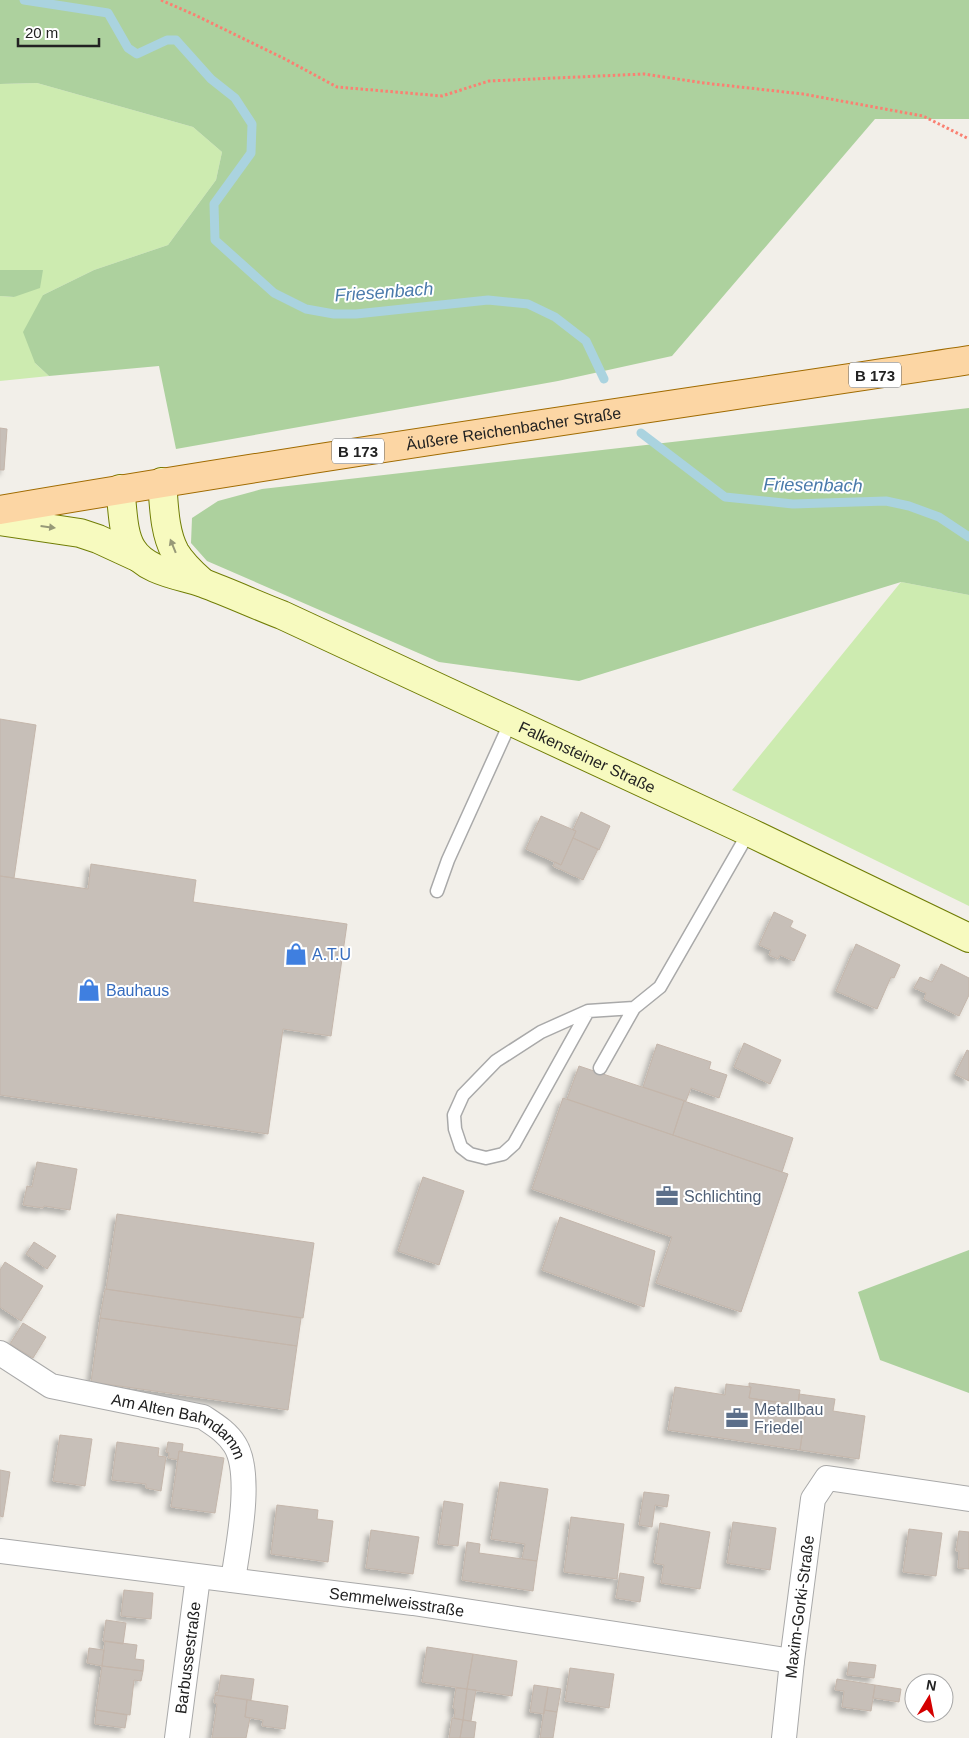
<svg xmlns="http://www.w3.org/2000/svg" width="969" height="1738" font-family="Arial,sans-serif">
  <defs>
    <filter id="shadow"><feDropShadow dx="-4.5" dy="4.5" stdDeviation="2.5" flood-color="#0004"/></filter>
  </defs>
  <rect width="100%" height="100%" fill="#f2efe9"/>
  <!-- grass -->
  <path fill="#cdebb0" d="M 37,83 L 193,127 L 222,152 L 216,180 L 168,245 L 94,270 L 43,295 L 35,363 L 49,376 L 0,381 L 0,296 L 14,297 L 43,270 L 0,270 L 0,84 Z
    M 901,582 L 969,595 L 969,906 L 732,790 Z"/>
  <!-- forest -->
  <path fill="#add19e" d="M 0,0 L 969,0 L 969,119 L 875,119 L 672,356 L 558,381 L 176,449 L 159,366 L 49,376 L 35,363 L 23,332 L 43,295 L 94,270 L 168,245 L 216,180 L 222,152 L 193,127 L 37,83 L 0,84 Z
    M 0,270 L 43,270 L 40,288 L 14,297 L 0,296 Z
    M 969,408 L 969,595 L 901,582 L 579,681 L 439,662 L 207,561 L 191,543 L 192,518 L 218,501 L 262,489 Z
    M 969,1250 L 969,1393 L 880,1360 L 858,1292 Z"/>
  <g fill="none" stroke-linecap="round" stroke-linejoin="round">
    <!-- stream -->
    <path stroke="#aad3df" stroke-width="9" d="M 24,0 L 108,13 L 128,48 L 137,54 L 167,40 L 176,40 L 211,79 L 235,98 L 252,124 L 251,153 L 214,204 L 215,240 L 274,293 L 306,309 L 334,314 L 356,314 L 488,300 L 528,304 L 555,317 L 586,341 L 604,379
      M 641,433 L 725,497 L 793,504 L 886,501 L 909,506 L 939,517 L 969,537"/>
  </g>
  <!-- building -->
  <path fill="#c7bfb8" stroke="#c4b6ab" filter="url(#shadow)" d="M 0,428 L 7,429 L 4,470 L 0,470 Z
    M 0,719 L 36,725 L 14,878 L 0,876 Z
    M 581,812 L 610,826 L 599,850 L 573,838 L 576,831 L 573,830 Z
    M 541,816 L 576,831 L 561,865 L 526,849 Z
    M 573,838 L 598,849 L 583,880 L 553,866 L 555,862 L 561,865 Z
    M 91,864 L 196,880 L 193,902 L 347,924 L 331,1036 L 283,1029 L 268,1134 L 0,1095 L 0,876 L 88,889 Z
    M 774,912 L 793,921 L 790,927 L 806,935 L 794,961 L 780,955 L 778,959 L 769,955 L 771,950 L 759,945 Z
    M 856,944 L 900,965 L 894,978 L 891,977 L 877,1009 L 836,991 Z
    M 941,964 L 969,978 L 969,995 L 959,1016 L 924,999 L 926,993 L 914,988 L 920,977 L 932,982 Z
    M 744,1043 L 781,1060 L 770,1084 L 734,1067 Z
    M 657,1044 L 711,1062 L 709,1069 L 727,1075 L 719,1098 L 691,1088 L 686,1101 L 643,1087 Z
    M 967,1050 L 969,1051 L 969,1081 L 955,1074 Z
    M 579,1066 L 684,1101 L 673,1135 L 567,1099 Z
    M 563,1098 L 788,1174 L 741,1312 L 656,1283 L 672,1237 L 532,1189 Z
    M 684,1101 L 793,1138 L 782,1172 L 673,1135 Z
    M 37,1162 L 77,1169 L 70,1210 L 44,1206 L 43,1208 L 23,1205 L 27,1186 L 32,1187 Z
    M 423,1177 L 464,1191 L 439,1265 L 398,1251 Z
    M 117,1214 L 314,1243 L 303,1318 L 106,1289 Z
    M 560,1217 L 655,1251 L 644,1307 L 542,1270 Z
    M 34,1242 L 56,1256 L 47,1269 L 26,1254 Z
    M 5,1262 L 43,1286 L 21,1321 L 0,1307 L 0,1270 Z
    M 105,1289 L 301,1318 L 297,1346 L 100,1318 Z
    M 100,1318 L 297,1346 L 288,1410 L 91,1382 Z
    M 23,1323 L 46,1337 L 33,1358 L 10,1344 Z
    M 749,1383 L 800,1390 L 798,1405 L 749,1398 L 751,1387 L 749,1387 Z
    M 726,1384 L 751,1387 L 749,1398 L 806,1407 L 800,1450 L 668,1430 L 675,1387 L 725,1395 Z
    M 799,1394 L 835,1399 L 833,1411 L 865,1416 L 859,1459 L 800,1450 L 806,1407 L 798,1405 Z
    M 60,1435 L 92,1439 L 85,1486 L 53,1481 Z
    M 117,1442 L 159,1448 L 158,1456 L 166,1457 L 161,1491 L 146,1488 L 146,1484 L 112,1480 Z
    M 168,1442 L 183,1444 L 182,1452 L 179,1451 L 178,1460 L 168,1458 L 169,1453 L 166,1452 Z
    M 179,1451 L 224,1458 L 215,1513 L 171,1507 Z
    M 0,1470 L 10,1472 L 3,1517 L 0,1516 Z
    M 500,1482 L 548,1489 L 537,1561 L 522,1559 L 525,1544 L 491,1539 Z
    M 644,1492 L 669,1495 L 667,1507 L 655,1505 L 652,1527 L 639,1525 Z
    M 444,1501 L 463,1504 L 458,1546 L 438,1544 Z
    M 277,1505 L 318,1510 L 317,1519 L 333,1521 L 328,1562 L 271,1554 Z
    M 571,1517 L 624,1524 L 617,1579 L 564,1572 Z
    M 733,1522 L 776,1528 L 770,1570 L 727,1563 Z
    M 660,1523 L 710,1532 L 700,1589 L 661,1583 L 664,1565 L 654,1563 Z
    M 909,1529 L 942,1533 L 936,1576 L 903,1572 Z
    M 371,1530 L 419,1537 L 413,1574 L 366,1568 Z
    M 959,1531 L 969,1532 L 969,1569 L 958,1568 L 959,1551 L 956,1551 Z
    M 467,1542 L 480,1544 L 479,1553 L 537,1561 L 533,1591 L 462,1580 Z
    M 620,1573 L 644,1577 L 640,1602 L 616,1598 Z
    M 124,1590 L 153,1593 L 151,1619 L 121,1616 Z
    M 106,1620 L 126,1623 L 123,1644 L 103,1641 Z
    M 105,1641 L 137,1645 L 135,1659 L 144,1660 L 143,1671 L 102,1666 Z
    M 427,1647 L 473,1654 L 467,1689 L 422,1682 Z
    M 89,1648 L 104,1650 L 102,1666 L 87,1663 Z
    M 473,1654 L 517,1661 L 512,1696 L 467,1689 Z
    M 849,1662 L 876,1665 L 874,1678 L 847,1675 Z
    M 102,1666 L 143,1671 L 141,1681 L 134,1680 L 130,1715 L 96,1710 Z
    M 570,1668 L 614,1674 L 609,1708 L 565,1701 Z
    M 221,1675 L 254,1679 L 251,1700 L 215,1695 L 216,1692 L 218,1693 Z
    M 837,1679 L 875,1685 L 871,1711 L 842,1707 L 844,1691 L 835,1690 Z
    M 534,1685 L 548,1687 L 544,1714 L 530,1712 Z
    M 875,1685 L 901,1689 L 899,1702 L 873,1698 Z
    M 548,1687 L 561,1689 L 557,1712 L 544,1710 Z
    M 456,1688 L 467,1689 L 463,1720 L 454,1718 L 455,1709 L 453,1708 Z
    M 467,1689 L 476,1690 L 471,1721 L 463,1720 Z
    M 215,1695 L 247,1700 L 245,1717 L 250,1718 L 246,1738 L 212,1738 L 217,1704 L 214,1703 Z
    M 247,1700 L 288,1706 L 285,1729 L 262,1726 L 263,1720 L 245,1717 Z
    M 96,1710 L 127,1715 L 125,1728 L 95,1724 Z
    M 544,1710 L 557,1712 L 553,1738 L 540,1738 Z
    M 452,1718 L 463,1720 L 460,1738 L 449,1738 Z
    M 463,1720 L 476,1722 L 474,1738 L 460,1738 Z"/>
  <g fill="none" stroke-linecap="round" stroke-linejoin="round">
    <defs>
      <path id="service" d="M 437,891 L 448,860 L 511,721
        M 588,1011 L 514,1144 L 503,1154 L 486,1158 L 470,1154 L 461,1147 L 455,1129 L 454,1115 L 463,1095 L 496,1061 L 541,1032 L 588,1011 L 634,1008
        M 600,1068 L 634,1008 L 660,987 L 749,832"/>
      <g id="minor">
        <path id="s1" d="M 0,1353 L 51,1386 L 203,1417 C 215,1425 227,1432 235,1445 C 253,1474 238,1546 233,1580"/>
        <path id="s2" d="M 0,1551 L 413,1603 L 792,1661"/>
        <path id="s3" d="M 177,1738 L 198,1577"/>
        <path id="s4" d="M 784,1738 L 792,1661 L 813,1499 L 827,1478 L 969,1499"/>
      </g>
      <g id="secondary">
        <path d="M 162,482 C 164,504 164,532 175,552 C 182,564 192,573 202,582"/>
        <path id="s5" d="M 120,489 C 123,508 122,533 132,549 C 146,572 180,575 203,583 C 230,593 256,605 282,615 L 749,832 L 969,938"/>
        <path d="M 0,521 L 80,533 L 98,539 L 137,557"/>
      </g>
      <g id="primary">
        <path id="s6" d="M 0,510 C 322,455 646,409 969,360"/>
      </g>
    </defs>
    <!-- service casing -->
    <use href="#service" stroke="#a9a9a9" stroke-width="15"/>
    <!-- minor casing -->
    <use href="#minor" stroke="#a9a9a9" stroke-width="26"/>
    <!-- secondary casing -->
    <use href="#secondary" stroke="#707d05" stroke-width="30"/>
    <!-- primary casing -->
    <use href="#primary" stroke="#a06b00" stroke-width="30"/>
    <!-- path -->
    <path stroke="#fa8072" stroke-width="3" stroke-dasharray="2.5 2.5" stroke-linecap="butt" d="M 161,0 L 195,15 L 285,59 L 337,87 L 442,96 L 489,81 L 644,74 L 704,83 L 803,94 L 923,116 L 969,139"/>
    <!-- service -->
    <use href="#service" stroke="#fff" stroke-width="12"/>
    <!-- minor -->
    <use href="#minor" stroke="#fff" stroke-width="24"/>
    <!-- secondary -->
    <use href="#secondary" stroke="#f7fabf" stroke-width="28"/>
    <!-- primary -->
    <use href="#primary" stroke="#fcd6a4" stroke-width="28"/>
  </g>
  <!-- one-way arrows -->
  <defs><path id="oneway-solid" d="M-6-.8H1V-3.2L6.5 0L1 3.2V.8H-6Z" transform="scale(1.25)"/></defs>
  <g fill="#979978">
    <use href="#oneway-solid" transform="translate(48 527) rotate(7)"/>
    <use href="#oneway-solid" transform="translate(173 546) rotate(-112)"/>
  </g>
  <!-- icons -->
  <defs>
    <symbol id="shop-bare" viewBox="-9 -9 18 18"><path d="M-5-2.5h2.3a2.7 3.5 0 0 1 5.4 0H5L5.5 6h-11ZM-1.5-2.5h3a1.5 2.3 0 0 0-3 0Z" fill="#3f7fe0" stroke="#fff" stroke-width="2.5" paint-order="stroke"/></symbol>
    <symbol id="office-bare" viewBox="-9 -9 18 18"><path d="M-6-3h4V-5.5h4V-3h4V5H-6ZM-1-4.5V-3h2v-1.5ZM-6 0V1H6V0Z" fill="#5c6f8a" stroke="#fff" stroke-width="2.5" paint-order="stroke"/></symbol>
  </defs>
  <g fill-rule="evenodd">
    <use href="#shop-bare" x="280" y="938" width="32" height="32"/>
    <use href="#shop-bare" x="73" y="974" width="32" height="32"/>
    <use href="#office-bare" x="651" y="1180" width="32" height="32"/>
    <use href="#office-bare" x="721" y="1402" width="32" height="32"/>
  </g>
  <g text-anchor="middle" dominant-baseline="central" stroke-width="4" stroke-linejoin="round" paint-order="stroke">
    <!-- shield labels -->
    <g fill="#fff" stroke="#646464" stroke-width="1">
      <rect x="849" y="362.5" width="52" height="25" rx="4"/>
      <rect x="332" y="438.5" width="52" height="25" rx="4"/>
    </g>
    <g font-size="15" font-weight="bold" fill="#222">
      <text x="875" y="375">B 173</text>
      <text x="358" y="451">B 173</text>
    </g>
    <!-- street labels -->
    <g font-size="16" fill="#222" stroke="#fff">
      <text stroke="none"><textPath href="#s6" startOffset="520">Äußere Reichenbacher Straße</textPath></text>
      <text stroke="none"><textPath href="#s5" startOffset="564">Falkensteiner Straße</textPath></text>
      <text stroke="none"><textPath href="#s1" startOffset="198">Am Alten Bahndamm</textPath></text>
      <text stroke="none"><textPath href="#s2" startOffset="400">Semmelweisstraße</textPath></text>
      <text stroke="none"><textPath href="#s4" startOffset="132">Maxim-Gorki-Straße</textPath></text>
      <text stroke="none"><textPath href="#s3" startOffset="81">Barbussestraße</textPath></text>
    </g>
    <!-- shop labels -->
    <g font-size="16" fill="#366cbe" stroke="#fff" text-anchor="start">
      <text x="312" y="954">A.T.U</text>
      <text x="106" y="990">Bauhaus</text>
    </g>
    <!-- service labels -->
    <g font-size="16" fill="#4e5e75" stroke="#fff" text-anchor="start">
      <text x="684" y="1196">Schlichting</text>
      <text x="754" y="1409">Metallbau<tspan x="754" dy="18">Friedel</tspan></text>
    </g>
    <!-- water labels -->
    <g font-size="18" font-style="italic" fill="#4a7aab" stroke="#fff">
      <text transform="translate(384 292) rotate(-4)">Friesenbach</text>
      <text transform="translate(813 485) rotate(1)">Friesenbach</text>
    </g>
  </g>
  <!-- north arrow -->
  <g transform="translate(929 1698) rotate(10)"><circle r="24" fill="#ffffff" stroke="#a7a7a7"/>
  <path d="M0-4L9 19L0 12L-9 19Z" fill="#d40000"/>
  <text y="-8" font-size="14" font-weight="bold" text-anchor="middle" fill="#222222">N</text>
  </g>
  <!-- scale -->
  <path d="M18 38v8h81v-8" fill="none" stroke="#222222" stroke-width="2.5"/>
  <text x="25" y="38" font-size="15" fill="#222222" stroke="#ffffff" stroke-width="4" paint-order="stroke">20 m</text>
</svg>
